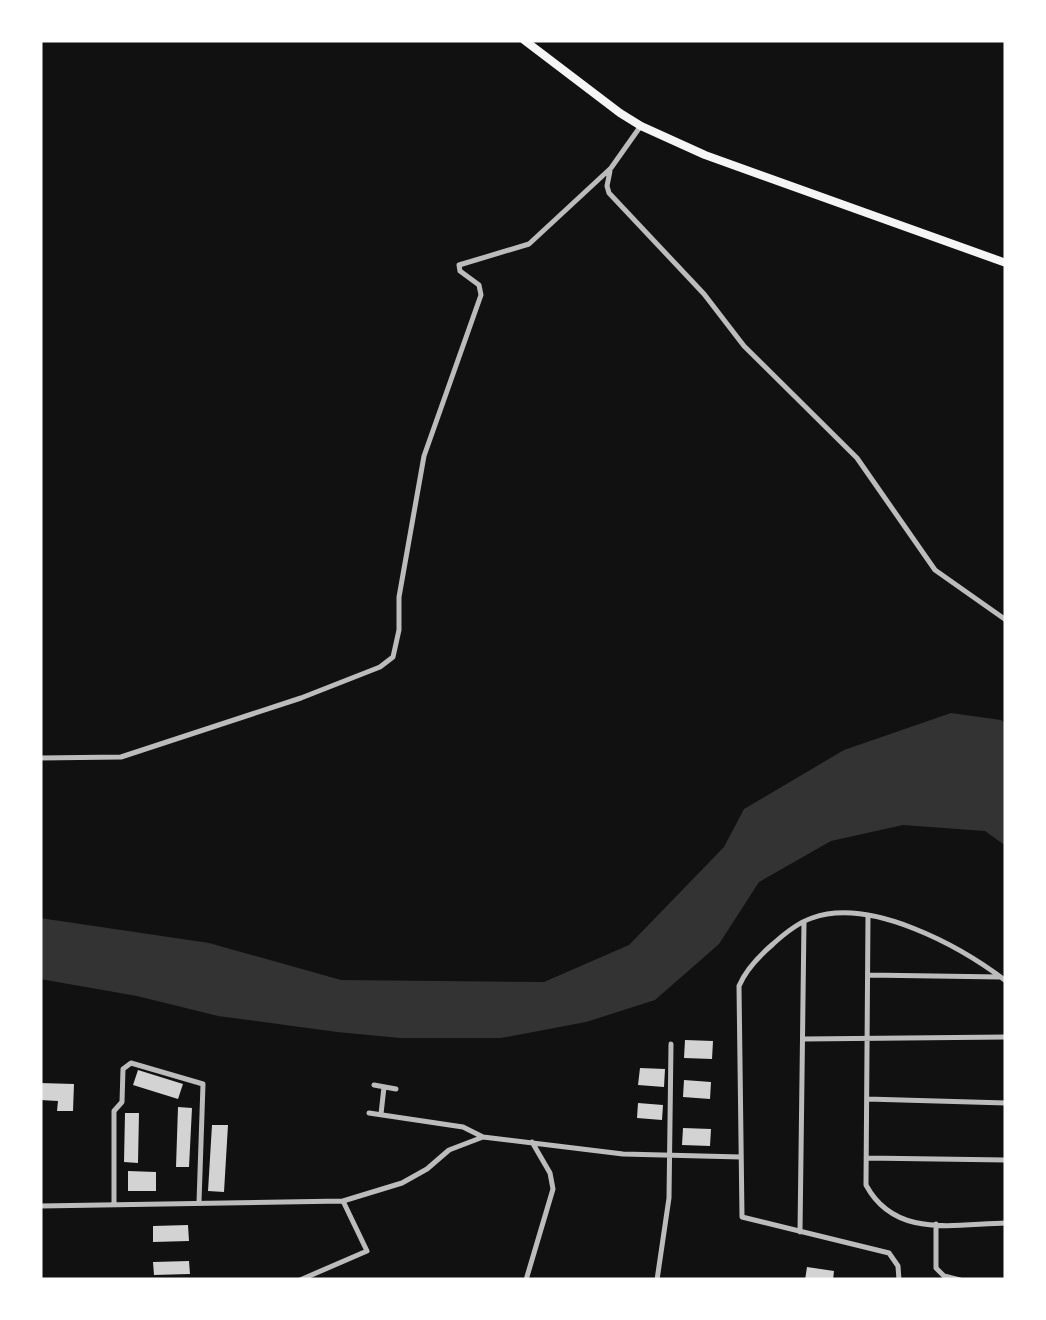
<svg xmlns="http://www.w3.org/2000/svg" width="1046" height="1320" font-family="'Fira Sans Condensed',sans-serif">
  <rect width="100%" height="100%" fill="#111"/>
  <!-- water -->
  <path fill="#333" d="M 951,713 L 1001,720 L 1006,724 L 1006,846 L 985,831 L 903,825 L 831,841 L 759,882 L 719,944 L 655,1000 L 586,1022 L 501,1038 L 400,1038 L 337,1032 L 218,1016 L 137,996 L 40,979 L 40,918 L 209,943 L 341,980 L 544,982 L 629,945 L 724,847 L 744,809 L 844,750 Z"/>
  <!-- building -->
  <path fill="#d3d3d3" d="M 685,1040 L 713,1041 L 712,1059 L 684,1058 Z
    M 640,1068 L 665,1069 L 664,1087 L 638,1085 Z
    M 138,1070 L 183,1084 L 178,1099 L 133,1085 Z
    M 684,1080 L 711,1082 L 710,1099 L 683,1097 Z
    M 40,1083 L 74,1084 L 73,1111 L 57,1111 L 58,1101 L 40,1100 Z
    M 638,1103 L 663,1105 L 662,1120 L 637,1118 Z
    M 178,1107 L 192,1108 L 189,1167 L 176,1167 Z
    M 125,1113 L 139,1113 L 138,1163 L 124,1162 Z
    M 212,1125 L 228,1125 L 224,1192 L 208,1191 Z
    M 683,1128 L 711,1129 L 710,1146 L 682,1145 Z
    M 128,1171 L 156,1172 L 156,1191 L 128,1191 Z
    M 188,1225 L 189,1241 L 153,1242 L 153,1226 Z
    M 189,1261 L 190,1274 L 154,1275 L 153,1262 Z
    M 807,1267 L 834,1271 L 833,1280 L 805,1280 Z"/>
  <g fill="none" stroke-linecap="round" stroke-linejoin="round">
    <!-- minor -->
    <path stroke="#bcbcbc" stroke-width="5" d="M 610,171 L 607,186 L 609,193 L 704,294 L 744,346 L 857,458 L 935,570 L 1006,620
      M 40,758 L 121,757 L 301,698 L 380,667 L 393,657 L 399,630 L 399,597 L 424,456 L 481,295 L 479,285 L 460,271 L 459,265 L 529,244 L 611,168 L 640,127
      M 868,916 L 866,1185 C 895,1239 954,1224 1006,1223
      M 868,975 L 1000,977
      M 804,1039 L 1006,1037
      M 374,1085 L 396,1089
      M 867,1099 L 1006,1103
      M 369,1113 L 463,1127 L 483,1137
      M 381,1114 L 384,1087
      M 866,1158 L 1006,1160
      M 343,1201 L 402,1183 L 427,1169 L 449,1150 L 483,1137 L 623,1154 L 741,1157
      M 114,1204 L 114,1111 L 122,1102 L 123,1069 L 131,1063 L 203,1084 L 199,1202
      M 40,1206 L 343,1201 L 367,1251 L 300,1280
      M 936,1224 L 936,1268 L 944,1276 L 960,1280
      M 800,1232 L 804,922
      M 526,1280 L 553,1189 L 550,1173 L 532,1142
      M 657,1280 L 669,1198 L 671,1044
      M 899,1280 L 898,1266 L 889,1253 L 742,1217 L 739,986 C 746,969 759,956 773,944 C 784,934 797,923 812,918 C 871,897 960,946 1006,981"/>
    <!-- primary -->
    <path stroke="#f5f5f5" stroke-width="8" d="M 524,40 L 620,113 L 641,126 L 705,155 L 1006,263"/>
  </g>
  <!-- border -->
  <rect width="1046" height="1320" fill="none" stroke="#ffffff" stroke-width="85"/>
</svg>
